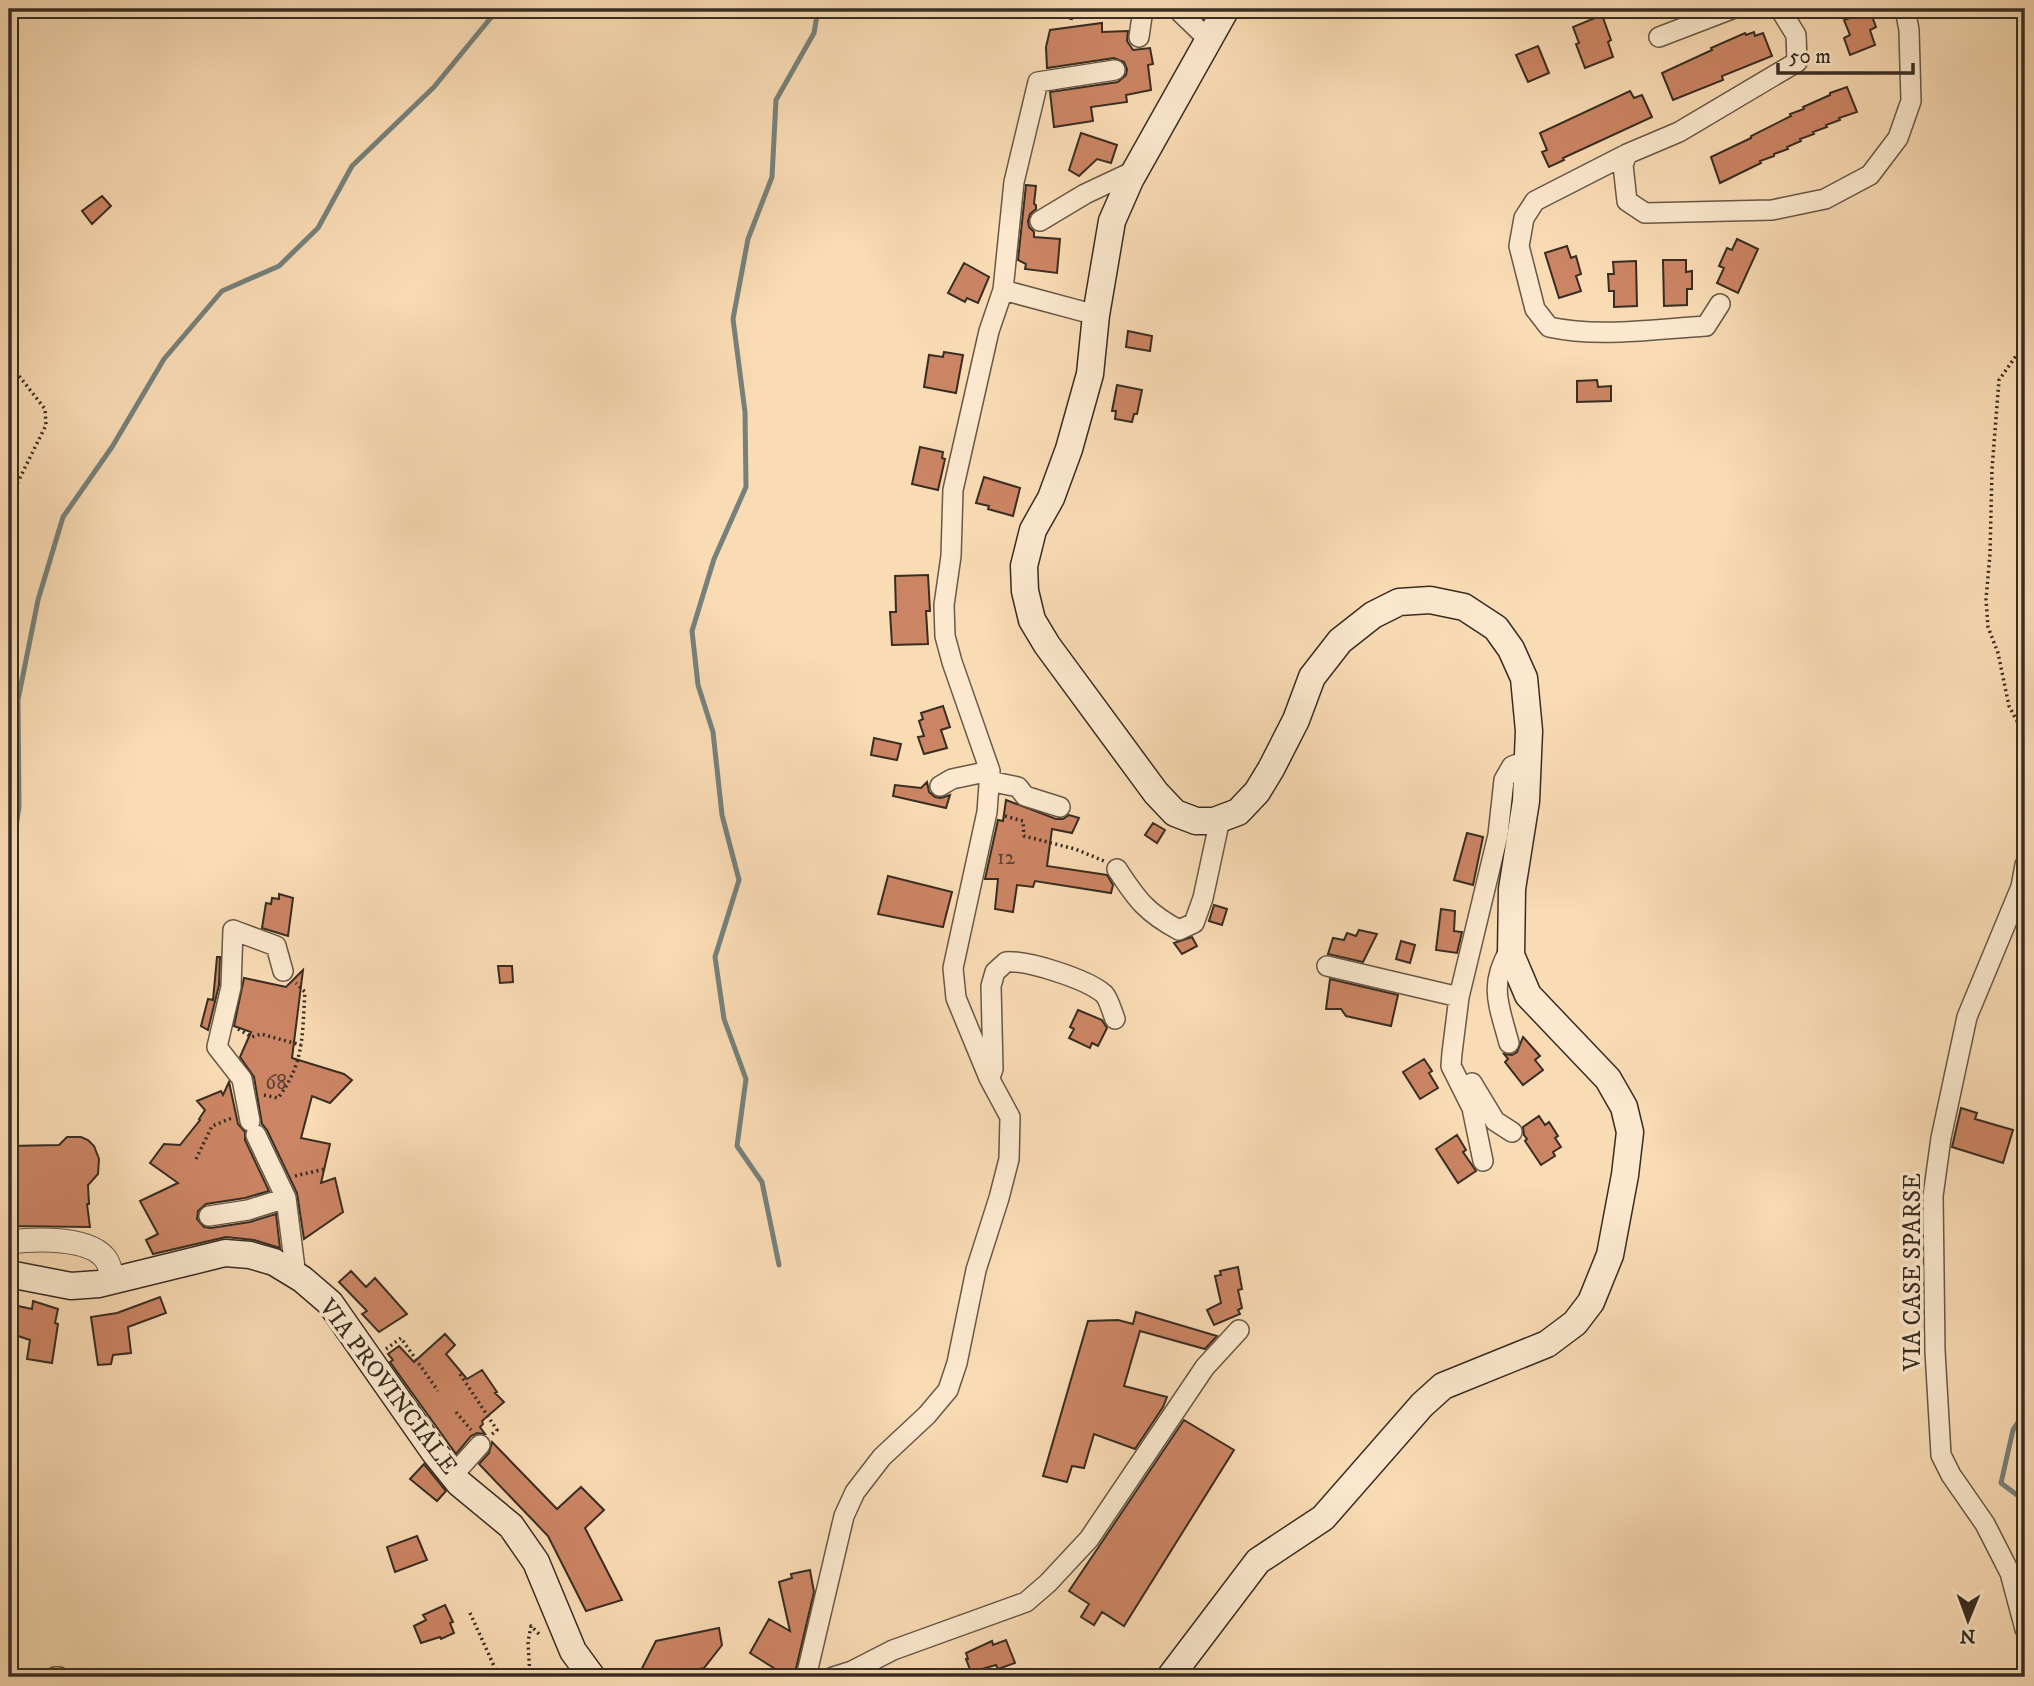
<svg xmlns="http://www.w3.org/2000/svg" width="2034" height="1686" font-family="'IM FELL DW Pica',serif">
  <rect width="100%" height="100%" fill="#f9dbb4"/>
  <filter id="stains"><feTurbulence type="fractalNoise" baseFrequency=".00286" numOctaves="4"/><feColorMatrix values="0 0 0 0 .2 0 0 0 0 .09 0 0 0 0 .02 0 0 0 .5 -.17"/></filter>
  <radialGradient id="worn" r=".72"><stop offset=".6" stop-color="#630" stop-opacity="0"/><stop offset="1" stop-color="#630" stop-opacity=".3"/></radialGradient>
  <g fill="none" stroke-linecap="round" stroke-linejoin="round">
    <!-- stream -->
    <path stroke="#76817b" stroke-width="5" d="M 9,873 L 19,807 L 18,700 L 38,600 L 63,517 L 112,447 L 164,359 L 222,291 L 279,266 L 318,228 L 352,166 L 434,87 L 498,9
      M 779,1265 L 762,1182 L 737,1146 L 746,1079 L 724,1019 L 715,957 L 739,880 L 722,815 L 713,732 L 698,685 L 692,631 L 714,559 L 746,487 L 745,412 L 733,319 L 748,239 L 772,177 L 776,100 L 814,33 L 818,9
      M 2025,1412 L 2013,1430 L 2001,1483 L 2025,1501"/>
  </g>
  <!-- building -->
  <path fill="#cc8564" stroke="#382d22" stroke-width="2" d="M 1870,11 L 1876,27 L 1870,30 L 1875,45 L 1850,55 L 1844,38 L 1850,35 L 1844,20 Z
    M 1602,15 L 1611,40 L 1608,42 L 1613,57 L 1585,68 L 1576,44 L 1579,43 L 1573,27 Z
    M 1102,23 L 1102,32 L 1128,31 L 1127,41 L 1133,50 L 1150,48 L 1153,64 L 1148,65 L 1151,90 L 1126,95 L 1127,102 L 1091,107 L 1093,121 L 1054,127 L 1050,92 L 1118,82 L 1126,75 L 1127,69 L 1124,62 L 1114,58 L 1047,68 L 1046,47 L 1050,30 Z
    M 1754,32 L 1755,36 L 1763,33 L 1772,56 L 1722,76 L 1723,80 L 1673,100 L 1662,73 L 1712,50 L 1711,48 L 1745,33 L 1746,35 Z
    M 1538,46 L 1549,73 L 1528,82 L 1516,55 Z
    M 1847,87 L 1857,112 L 1839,118 L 1840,120 L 1826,125 L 1827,127 L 1813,132 L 1814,134 L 1800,139 L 1801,141 L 1787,147 L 1788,149 L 1774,154 L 1774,156 L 1760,161 L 1761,163 L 1720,183 L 1711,157 L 1751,138 L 1751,136 L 1791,116 L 1790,114 L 1804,109 L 1803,107 L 1830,95 L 1830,93 Z
    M 1630,91 L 1634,98 L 1642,95 L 1652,117 L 1563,158 L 1564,160 L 1549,167 L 1542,152 L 1547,150 L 1540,133 Z
    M 1081,133 L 1117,145 L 1111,163 L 1097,159 L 1079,176 L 1069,170 Z
    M 1026,185 L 1036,186 L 1034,204 L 1036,205 L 1036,209 L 1030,214 L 1028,221 L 1029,227 L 1034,232 L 1034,237 L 1060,239 L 1057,273 L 1025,269 L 1026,264 L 1018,260 Z
    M 102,196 L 111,206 L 92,224 L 82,211 Z
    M 1737,239 L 1758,249 L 1738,293 L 1717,283 L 1724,268 L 1719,266 L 1727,248 L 1732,250 Z
    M 1567,246 L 1571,258 L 1576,256 L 1581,274 L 1576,276 L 1581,291 L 1559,298 L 1545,253 Z
    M 1663,260 L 1686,260 L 1686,272 L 1692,271 L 1692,289 L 1687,289 L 1687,305 L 1664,306 Z
    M 1636,261 L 1637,306 L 1614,307 L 1614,291 L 1609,291 L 1608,274 L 1614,274 L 1613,262 Z
    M 964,263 L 989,277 L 978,303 L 967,298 L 965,302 L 948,293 Z
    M 1128,331 L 1152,336 L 1150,351 L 1126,347 Z
    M 944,352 L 963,355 L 956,393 L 924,387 L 929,355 L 943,357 Z
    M 1597,380 L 1598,387 L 1611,386 L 1611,401 L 1577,402 L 1577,381 Z
    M 1117,385 L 1142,390 L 1137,414 L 1134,414 L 1132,422 L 1115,419 L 1116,411 L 1112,411 Z
    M 920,447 L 943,452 L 942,458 L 945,459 L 938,490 L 912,484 Z
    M 984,477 L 1020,488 L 1013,516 L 988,509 L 989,506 L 976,503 Z
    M 928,575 L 930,611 L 926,611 L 928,644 L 892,645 L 890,612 L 896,612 L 895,576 Z
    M 943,706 L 950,727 L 941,730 L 947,748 L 924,754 L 918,737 L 924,736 L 919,721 L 923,719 L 921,713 Z
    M 874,738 L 901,744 L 897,760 L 871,755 Z
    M 927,782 L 929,792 L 935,797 L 941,798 L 950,795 L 946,808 L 893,796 L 895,785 L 921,788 Z
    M 1006,800 L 1056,819 L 1063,819 L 1069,815 L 1079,818 L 1072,833 L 1052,829 L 1047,866 L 1107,875 L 1113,885 L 1111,893 L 1035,881 L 1033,887 L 1017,885 L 1013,912 L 995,909 L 998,879 L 985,879 L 998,820 L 1003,821 Z
    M 1153,823 L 1165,830 L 1157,843 L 1145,835 Z
    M 1467,833 L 1483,837 L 1473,885 L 1454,880 Z
    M 888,876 L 952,892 L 943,927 L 878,914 Z
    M 279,894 L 293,898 L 288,936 L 262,928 L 266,903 L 271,904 L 272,898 L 279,899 Z
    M 1214,905 L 1227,909 L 1222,925 L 1209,921 Z
    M 1441,909 L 1455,911 L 1454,931 L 1462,932 L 1457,953 L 1436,950 Z
    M 1359,930 L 1377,934 L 1363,962 L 1328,954 L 1333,938 L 1344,940 L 1347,933 L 1356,936 Z
    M 1192,937 L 1197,946 L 1182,954 L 1174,943 Z
    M 1401,941 L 1415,945 L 1410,963 L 1396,959 Z
    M 217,957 L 220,957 L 219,985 L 208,1030 L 201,1026 L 208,999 L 213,1000 Z
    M 498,966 L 512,966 L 513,982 L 500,983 Z
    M 303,970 L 292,1058 L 344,1074 L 352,1080 L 330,1103 L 312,1096 L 301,1138 L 330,1144 L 321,1183 L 335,1178 L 343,1212 L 304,1239 L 297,1193 L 267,1130 L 262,1124 L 254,1077 L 240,1057 L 251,1032 L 234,1026 L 244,978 L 286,987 Z
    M 1330,979 L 1398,995 L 1391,1026 L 1346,1016 L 1341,1009 L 1326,1009 Z
    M 1078,1010 L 1102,1020 L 1107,1028 L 1098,1046 L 1092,1043 L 1090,1048 L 1069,1038 L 1074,1029 L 1070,1027 Z
    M 1523,1037 L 1540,1056 L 1535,1060 L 1543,1070 L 1523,1085 L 1505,1062 L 1508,1059 L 1504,1054 L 1512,1055 L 1517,1052 Z
    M 1424,1059 L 1432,1071 L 1429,1073 L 1438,1088 L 1420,1099 L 1403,1072 Z
    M 229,1082 L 238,1124 L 245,1132 L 245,1140 L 269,1191 L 245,1198 L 206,1204 L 198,1211 L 197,1219 L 204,1227 L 211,1228 L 250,1222 L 276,1214 L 280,1248 L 254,1240 L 226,1237 L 153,1254 L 146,1240 L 158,1234 L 140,1201 L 178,1183 L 150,1163 L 164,1144 L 180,1145 L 200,1120 L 199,1119 L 205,1110 L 197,1101 L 221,1091 L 223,1095 Z
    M 1961,1108 L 1977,1113 L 1975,1119 L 2013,1130 L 2003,1163 L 1952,1147 Z
    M 1539,1116 L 1545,1125 L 1549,1122 L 1558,1136 L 1555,1138 L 1561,1147 L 1553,1152 L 1555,1156 L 1541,1165 L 1525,1141 L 1527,1139 L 1524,1135 L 1523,1127 Z
    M 1457,1135 L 1466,1150 L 1463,1152 L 1476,1171 L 1458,1183 L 1436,1149 Z
    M 67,1137 L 81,1137 L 88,1140 L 94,1146 L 99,1159 L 98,1174 L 88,1185 L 89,1204 L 87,1204 L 90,1227 L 9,1226 L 9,1146 L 59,1145 Z
    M 1238,1267 L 1242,1289 L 1238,1290 L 1242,1308 L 1238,1310 L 1240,1314 L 1214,1325 L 1207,1310 L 1221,1303 L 1215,1276 L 1221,1275 L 1220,1271 Z
    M 351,1271 L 366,1287 L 375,1278 L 407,1314 L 379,1332 L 362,1314 L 367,1311 L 339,1282 Z
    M 160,1297 L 166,1313 L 128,1327 L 131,1353 L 113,1355 L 111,1364 L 98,1365 L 91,1317 L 117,1313 Z
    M 33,1301 L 58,1309 L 55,1323 L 58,1324 L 52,1363 L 27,1359 L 30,1340 L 9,1333 L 9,1304 L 32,1309 Z
    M 1136,1312 L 1217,1336 L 1205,1349 L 1140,1331 L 1124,1386 L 1167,1397 L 1163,1407 L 1135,1449 L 1094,1434 L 1084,1468 L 1072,1466 L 1067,1482 L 1043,1476 L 1088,1321 L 1118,1320 L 1133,1324 Z
    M 445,1334 L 455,1345 L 446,1354 L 467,1379 L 482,1370 L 497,1392 L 495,1393 L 504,1402 L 482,1421 L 483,1424 L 480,1427 L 485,1434 L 477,1433 L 471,1436 L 456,1454 L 390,1362 L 393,1360 L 388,1354 L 399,1346 L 414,1362 Z
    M 1184,1420 L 1234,1450 L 1124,1626 L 1102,1612 L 1094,1625 L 1081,1617 L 1089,1604 L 1069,1591 Z
    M 492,1442 L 557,1509 L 581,1487 L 604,1510 L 585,1528 L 622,1600 L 586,1611 L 548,1536 L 479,1464 L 489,1453 Z
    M 424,1464 L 446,1491 L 437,1501 L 410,1479 Z
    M 417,1536 L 427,1560 L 395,1572 L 387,1547 Z
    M 810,1570 L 814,1592 L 794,1677 L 788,1677 L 750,1653 L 769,1619 L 790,1631 L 779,1582 L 792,1578 L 791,1574 Z
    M 445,1605 L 453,1622 L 450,1623 L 454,1633 L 441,1639 L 440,1637 L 421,1643 L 414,1626 L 426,1620 L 423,1615 Z
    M 719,1628 L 722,1645 L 704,1668 L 665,1676 L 639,1674 L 656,1641 Z
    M 1006,1640 L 1015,1663 L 998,1669 L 996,1665 L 971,1672 L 966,1659 L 968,1659 L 966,1653 L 992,1641 L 993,1645 Z"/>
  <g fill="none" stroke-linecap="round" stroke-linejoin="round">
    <defs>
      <path id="minor" d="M 1177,9 L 1208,39
        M 1139,37 L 1143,9
        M 1659,37 L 1732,9
        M 1627,154 L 1623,165 L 1627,201 L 1645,213 L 1772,210 L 1825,199 L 1870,175 L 1898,138 L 1911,101 L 1909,30 L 1905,9
        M 1040,221 L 1085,194 L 1136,170
        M 1003,290 L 1096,315
        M 1720,304 L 1706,326 C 1655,329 1599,338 1549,327 L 1535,309 L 1519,246 L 1524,218 L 1535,201 L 1627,154 L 1679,132 L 1797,62 L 1796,35 L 1780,9
        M 989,781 L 1018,787 L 1025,796 L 1060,807
        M 940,786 L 952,779 L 990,771
        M 2025,865 L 2021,887 L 1967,1017 L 1941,1138 L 1933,1196 L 1935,1351 L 1941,1455 L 1951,1475 L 1985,1524 L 2010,1573 L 2025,1629
        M 1117,869 C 1137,900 1147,913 1179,930 L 1194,923 L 1203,898 L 1220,819
        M 1327,966 L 1459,997
        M 1509,1043 C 1499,1005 1488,986 1510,949
        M 990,1077 L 993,1069 L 991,986 L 995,972 L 1006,962 C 1027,960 1087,979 1104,994 C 1109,999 1112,1012 1115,1019
        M 1472,1083 L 1495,1121 L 1512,1132
        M 250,1121 L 242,1079 L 217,1047 L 231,987 L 233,930 L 276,946 L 283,971
        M 256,1135 L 286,1198 L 296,1276
        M 1483,1161 L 1472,1108 L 1451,1066 L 1452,1053 L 1459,997 L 1498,835 L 1504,780 L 1512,766 L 1529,760
        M 209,1216 L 248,1210 L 286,1198
        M 453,1475 L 480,1445
        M 55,1677 L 59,1677
        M 806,1677 L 844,1516 L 855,1492 L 882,1457 L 927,1415 L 948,1390 L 957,1363 L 976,1270 L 999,1198 L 1009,1159 L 1010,1117 L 989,1078 L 956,998 L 953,968 L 987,812 L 990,771 L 952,662 L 945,636 L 944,605 L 951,556 L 953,490 L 989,331 L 1003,290 L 1014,182 L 1038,82 L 1115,70
        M 833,1677 L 852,1671 L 893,1650 L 1026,1602 L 1048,1583 L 1089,1539 L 1205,1367 L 1239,1330"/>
      <path id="tertiary" d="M 9,1242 C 34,1239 92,1236 107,1261 C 110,1267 112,1275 114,1281"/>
      <path id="secondary" d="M 9,1274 L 71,1286 L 99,1284 L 225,1253 L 250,1255 L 274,1262 L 302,1279 L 330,1303 L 435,1453 L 459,1483 L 511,1526 L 536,1562 L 573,1651 L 592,1677
        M 1170,1677 L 1258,1561 L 1323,1518 L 1422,1405 L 1443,1386 L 1547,1344 L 1575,1323 L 1591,1302 L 1610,1255 L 1625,1175 L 1630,1132 L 1624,1107 L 1608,1079 L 1528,995 L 1511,955 L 1512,889 L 1526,801 L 1529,731 L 1524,678 L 1511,649 L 1496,628 L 1464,607 L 1430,600 L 1399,602 L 1373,615 L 1340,641 L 1312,677 L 1296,720 L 1271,769 L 1257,792 L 1238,812 L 1214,821 L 1196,821 L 1175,813 L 1156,793 L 1047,645 L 1032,620 L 1025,591 L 1024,566 L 1033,530 L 1051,498 L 1069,449 L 1090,374 L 1096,315 L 1112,221 L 1130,180 L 1226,9"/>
    </defs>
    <!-- minor casing -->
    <use href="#minor" stroke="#685846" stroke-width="22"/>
    <!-- tertiary casing -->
    <use href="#tertiary" stroke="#685846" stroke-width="25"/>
    <!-- secondary casing -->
    <use href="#secondary" stroke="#382d22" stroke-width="29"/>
    <!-- path -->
    <path stroke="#382d22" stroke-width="3.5" stroke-dasharray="2 3.5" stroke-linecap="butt" d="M 1071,20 L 1072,9
      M 2025,343 L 1999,380 L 1992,469 L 1990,554 L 1986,599 L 1988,627 L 1998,653 L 2009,706 L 2025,736
      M 9,363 L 45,409 L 46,425 L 9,500
      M 1005,816 L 1023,821 L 1024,836 L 1075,849 L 1104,861
      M 238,1029 L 252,1037 L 261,1034 L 301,1045
      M 264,1095 L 278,1098 C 305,1062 302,1034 305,992 L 296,983
      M 196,1159 L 212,1126 L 232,1118
      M 295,1176 L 325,1169
      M 386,1349 L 401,1338 L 438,1391
      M 460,1374 L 497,1430 L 491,1435
      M 456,1412 L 471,1430
      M 470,1613 L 499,1677
      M 530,1677 L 528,1642 L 531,1626 L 541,1636"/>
    <!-- minor -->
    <use href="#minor" stroke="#fbe8ce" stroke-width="19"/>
    <!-- tertiary -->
    <use href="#tertiary" stroke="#fbe8ce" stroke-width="23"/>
    <!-- secondary -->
    <use href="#secondary" stroke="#fbe8ce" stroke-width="26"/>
  </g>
  <g text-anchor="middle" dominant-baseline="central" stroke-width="7" stroke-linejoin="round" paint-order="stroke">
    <!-- number labels -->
    <g font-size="21" fill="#5d4332">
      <text x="1006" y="858">12</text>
      <text x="276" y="1083">68</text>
    </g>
    <!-- street labels -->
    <g font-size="24" fill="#382d22" stroke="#fbe8ce">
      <text transform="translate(1913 1272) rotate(-90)">VIA CASE SPARSE</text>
      <text transform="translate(388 1387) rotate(53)">VIA PROVINCIALE</text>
    </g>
  </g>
  <!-- margin -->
  <rect width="2034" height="1686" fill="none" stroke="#f9dbb4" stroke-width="35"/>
  <rect x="10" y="10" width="2013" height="1665" fill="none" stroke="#382d22" stroke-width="3.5"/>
  <rect x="18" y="18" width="1999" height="1651" fill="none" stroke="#382d22" stroke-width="2"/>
  <!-- north arrow -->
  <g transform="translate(1968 1620) rotate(181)" stroke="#fbe8ce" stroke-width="5" paint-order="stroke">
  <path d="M0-5L12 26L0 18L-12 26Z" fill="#382d22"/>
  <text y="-10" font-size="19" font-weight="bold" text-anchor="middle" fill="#382d22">N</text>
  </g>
  <!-- scale -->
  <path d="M1778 63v10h135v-10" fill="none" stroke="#382d22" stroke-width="3.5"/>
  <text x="1789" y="63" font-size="21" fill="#382d22" stroke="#fbe8ce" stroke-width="5" paint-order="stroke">50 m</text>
  <rect width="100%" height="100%" filter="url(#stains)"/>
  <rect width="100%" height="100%" fill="url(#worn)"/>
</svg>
